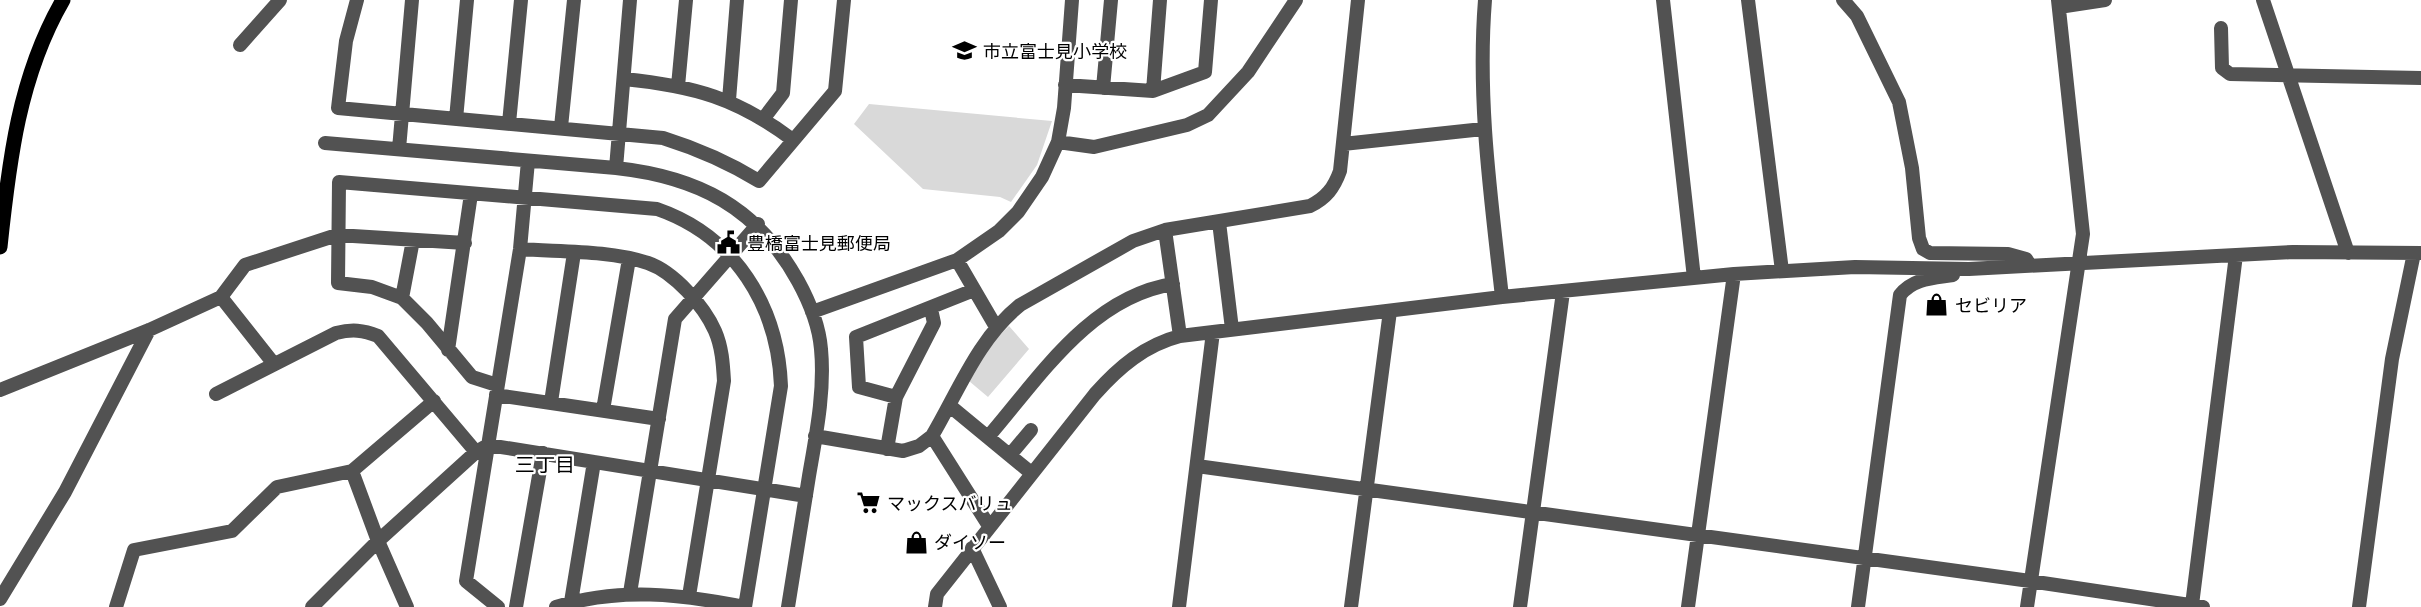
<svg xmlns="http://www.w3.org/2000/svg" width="2421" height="607" font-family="'IBM Plex Sans','Noto Sans JP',sans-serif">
  <rect width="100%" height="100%" fill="#fff"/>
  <!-- green -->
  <path fill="#d9d9d9" d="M 869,104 L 1052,121 L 1037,165 L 1011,202 L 1000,197 L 923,189 L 854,124 Z
    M 1009,326 L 1029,349 L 988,397 L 969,381 L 988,346 Z"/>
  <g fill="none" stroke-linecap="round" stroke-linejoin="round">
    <!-- minor -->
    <path stroke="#525252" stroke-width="14" d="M 357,0 L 346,41 L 338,108 L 663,138 C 698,149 728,162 759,181 L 835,91 L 844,0
      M 1485,0 C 1477,100 1491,198 1502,297
      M 1663,0 L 1694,278
      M 1748,0 L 1782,271
      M 1843,0 L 1857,16 L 1899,102 L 1912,168 L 1919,238 L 1923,249 L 1930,253 L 2008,254 L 2026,259 L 2030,265
      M 2263,0 L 2348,253
      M 2059,7 L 2105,0
      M 2221,28 L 2222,68 L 2230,74 L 2421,78
      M 240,45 L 280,0
      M 624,79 C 694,86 737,98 793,140
      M 1065,85 L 1153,91 L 1205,72 L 1211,0
      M 678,86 L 686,0
      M 1103,88 L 1111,0
      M 1153,91 L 1160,0
      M 729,100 L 737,0
      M 764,118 L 783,93 L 791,0
      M 456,119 L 467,0
      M 509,123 L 521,0
      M 561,127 L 574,0
      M 1058,142 L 1094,147 L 1187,125 L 1208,115 L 1248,72 L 1296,0
      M 325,143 L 616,168 C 698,177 757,207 798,281 C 809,301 819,325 821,349 C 825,391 816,435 809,476 C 802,520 795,563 788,607
      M 1343,144 L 1483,129
      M 399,149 L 412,0
      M 616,168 L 630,0
      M 1219,222 L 1232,329
      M 1165,230 L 1180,336
      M 520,249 C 561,252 609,250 648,263 C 674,272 704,306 715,331 C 722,347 723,364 724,381 L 689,596
      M 957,260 L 996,327
      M 221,297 L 274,364
      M 402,298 L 413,240
      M 812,312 L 957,260 L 999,231 L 1018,212 L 1042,177 L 1058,142 L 1064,108 L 1072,0
      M 448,350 L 471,194
      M 497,385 L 472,377 L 427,323 L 402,298 L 372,287 L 338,283 L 339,182 L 657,209 C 735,236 778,306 781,386 L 745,607 C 681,594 619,587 556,607
      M 0,390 L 149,330 L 221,297 L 245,265 L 337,235 L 465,243
      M 216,394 L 336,333 C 352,329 363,330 378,336 L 476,452
      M 496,395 L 659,419
      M 896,397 L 934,323 L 931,309
      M 551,402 L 574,253
      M 950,406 L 1030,472
      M 603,410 L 629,259
      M 815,436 L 903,451 L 919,446 L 932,436 C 959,390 978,339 1020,305 L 1133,241 L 1165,230 L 1310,206 C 1326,198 1334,188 1340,171 L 1358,0
      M 932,436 L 989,526
      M 988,437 C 1039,378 1090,297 1173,284
      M 887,449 L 896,397 L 859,387 L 856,337 L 974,290
      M 1010,455 L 1031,430
      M 1197,466 L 2030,581 L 2203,607
      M 352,471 L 378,541 L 407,607
      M 972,548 L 1000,607
      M 630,593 L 675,319 L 758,224
      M 0,599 L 65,492 L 149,330
      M 571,602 L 594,462
      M 2192,605 L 2236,255
      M 116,607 L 134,550 L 232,531 L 277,487 L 352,471 L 434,401
      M 312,607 L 378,541 L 476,452 L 488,445 L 806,496
      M 498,607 L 466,581 L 520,249 L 528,161
      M 516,607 L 543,453
      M 935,607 L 937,594 L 1095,394 C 1119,367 1145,345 1180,336 L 1502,297 L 1734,274 L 1855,267 L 1969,269 L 2293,252 L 2421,253
      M 1179,607 L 1213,332
      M 1351,607 L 1390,311
      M 1520,607 L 1563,292
      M 1688,607 L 1734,274
      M 1858,607 L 1900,295 C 1913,278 1934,278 1953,275
      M 2027,607 L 2083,234 L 2058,0
      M 2359,607 L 2392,359 L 2414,253"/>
    <!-- major -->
    <path stroke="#000" stroke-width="15" d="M 0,247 C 9,161 19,76 63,0"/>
  </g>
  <!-- icons -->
  <defs>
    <symbol id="school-bare" viewBox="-9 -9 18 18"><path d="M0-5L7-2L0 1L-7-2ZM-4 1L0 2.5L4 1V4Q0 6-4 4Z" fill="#000" stroke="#fff" stroke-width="2.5" paint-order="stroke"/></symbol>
    <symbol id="civic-bare" viewBox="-9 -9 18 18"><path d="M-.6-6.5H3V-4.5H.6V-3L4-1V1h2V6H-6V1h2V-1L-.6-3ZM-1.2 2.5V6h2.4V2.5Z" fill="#000" stroke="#fff" stroke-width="2.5" paint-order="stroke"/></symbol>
    <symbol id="shop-bare" viewBox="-9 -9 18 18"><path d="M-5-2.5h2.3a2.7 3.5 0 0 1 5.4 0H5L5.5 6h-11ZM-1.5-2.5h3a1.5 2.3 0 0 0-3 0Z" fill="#000" stroke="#fff" stroke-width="2.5" paint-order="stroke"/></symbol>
    <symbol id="supermarket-bare" viewBox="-9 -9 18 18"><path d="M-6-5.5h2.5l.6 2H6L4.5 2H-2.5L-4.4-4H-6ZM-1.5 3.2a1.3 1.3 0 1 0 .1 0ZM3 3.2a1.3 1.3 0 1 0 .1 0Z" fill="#000" stroke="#fff" stroke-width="2.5" paint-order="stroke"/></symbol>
  </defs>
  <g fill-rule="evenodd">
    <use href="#school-bare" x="948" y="34" width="33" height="33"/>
    <use href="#civic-bare" x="712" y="226" width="33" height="33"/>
    <use href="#shop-bare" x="1920" y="288" width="33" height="33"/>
    <use href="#supermarket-bare" x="852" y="486" width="33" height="33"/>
    <use href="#shop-bare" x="900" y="526" width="33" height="33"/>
  </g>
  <g text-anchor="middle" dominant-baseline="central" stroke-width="4.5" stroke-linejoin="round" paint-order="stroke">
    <!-- poi labels -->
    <g font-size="18" fill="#000" stroke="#fff" text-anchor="start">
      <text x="983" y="51">市立富士見小学校</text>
      <text x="747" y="243">豊橋富士見郵便局</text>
      <text x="1955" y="305">セビリア</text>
      <text x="887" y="503">マックスバリュ</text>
      <text x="934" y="542">ダイソー</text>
    </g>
    <!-- neighbourhood labels -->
    <g font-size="20" fill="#000" stroke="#fff">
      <text x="545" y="464">三丁目</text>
    </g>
  </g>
</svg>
